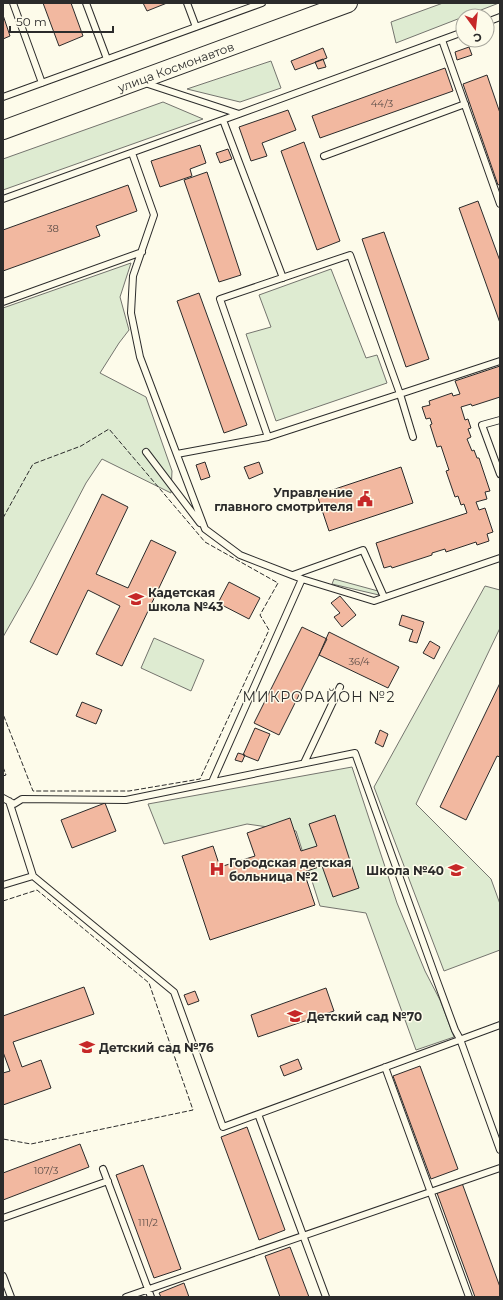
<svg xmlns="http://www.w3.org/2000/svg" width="503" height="1300" font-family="Montserrat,sans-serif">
  <rect width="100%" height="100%" fill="#fdfbea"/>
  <!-- green -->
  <path fill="#deebd1" stroke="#74746e" d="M 443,3 L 499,3 L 396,43 L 391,22 Z
    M 271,61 L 281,88 L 240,102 L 187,89 Z
    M 163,102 L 203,119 L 3,190 L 3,159 Z
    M 131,263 L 120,297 L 129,330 L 119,343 L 100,373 L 146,397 L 172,471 L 171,493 L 102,459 L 86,483 L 32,586 L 3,637 L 3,308 Z
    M 331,269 L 366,358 L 377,355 L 387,383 L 276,421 L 246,334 L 271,327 L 259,295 Z
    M 334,579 L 378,591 L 379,595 L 332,584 Z
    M 485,586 L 500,590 L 500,628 L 416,804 L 491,879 L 500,904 L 500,950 L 444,971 L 374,787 Z
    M 154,638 L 204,660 L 191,691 L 141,668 Z
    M 352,767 L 397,903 L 425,971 L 440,1000 L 454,1037 L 416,1050 L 366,913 L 320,906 L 296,831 L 247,824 L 164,844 L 148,804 Z"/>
  <!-- building -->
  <path fill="#f2b8a0" stroke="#2b2b2b" d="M 43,3 L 71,3 L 83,36 L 59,46 Z
    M 143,3 L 167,3 L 147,11 Z
    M 3,15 L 10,36 L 3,39 Z
    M 469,47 L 472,55 L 457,60 L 455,52 Z
    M 323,48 L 327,58 L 295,70 L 291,61 Z
    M 323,59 L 326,67 L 318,69 L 315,62 Z
    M 445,68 L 453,91 L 320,138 L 312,116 Z
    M 487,75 L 500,113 L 500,184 L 498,185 L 463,84 Z
    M 288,110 L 296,130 L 262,143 L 267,156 L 251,161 L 239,127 Z
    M 304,142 L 340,241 L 317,250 L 281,151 Z
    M 200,145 L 206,163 L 190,169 L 192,176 L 160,187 L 151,161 Z
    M 228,149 L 232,159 L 220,163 L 216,153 Z
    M 207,172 L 241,275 L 219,282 L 184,180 Z
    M 128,185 L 137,211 L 96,226 L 100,236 L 3,271 L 3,230 Z
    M 478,201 L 500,261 L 500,323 L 459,208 Z
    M 384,232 L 429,359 L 406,367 L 362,239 Z
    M 199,293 L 247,425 L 224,433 L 177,301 Z
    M 500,366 L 500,397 L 472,406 L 471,404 L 461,407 L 465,420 L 468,419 L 471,428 L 468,429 L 471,437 L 467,439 L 472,451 L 474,450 L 477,458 L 479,458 L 490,491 L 485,492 L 487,499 L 476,502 L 479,510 L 485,508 L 493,532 L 487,534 L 489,541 L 477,545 L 476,542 L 446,552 L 445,549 L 432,553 L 432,555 L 392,568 L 391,566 L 384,568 L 376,543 L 467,513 L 464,504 L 461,505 L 458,496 L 455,497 L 446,471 L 449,470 L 441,446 L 437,447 L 430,425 L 432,424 L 430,418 L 426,419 L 422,407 L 430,405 L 429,401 L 452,393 L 453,396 L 460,394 L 455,381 Z
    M 205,462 L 210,477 L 201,480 L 196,465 Z
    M 259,462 L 263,473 L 249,479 L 244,467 Z
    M 401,467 L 413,503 L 329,531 L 317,495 Z
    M 102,494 L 128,507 L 96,574 L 128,588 L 151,540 L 176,552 L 122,666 L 96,654 L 120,606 L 88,590 L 57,655 L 30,642 Z
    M 229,582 L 260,598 L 249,619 L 218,603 Z
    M 340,596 L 356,615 L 342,627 L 334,617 L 340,613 L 331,603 Z
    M 402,615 L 424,622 L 417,643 L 409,641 L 413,630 L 399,625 Z
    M 302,627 L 327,639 L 279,735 L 254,723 Z
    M 329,632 L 399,667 L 388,688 L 319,655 Z
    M 430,641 L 440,647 L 434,659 L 423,653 Z
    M 500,683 L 500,757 L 497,756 L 466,820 L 440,807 Z
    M 82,702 L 102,710 L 96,724 L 76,716 Z
    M 255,728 L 270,734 L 258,761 L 243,755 Z
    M 380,730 L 388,734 L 383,747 L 375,743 Z
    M 238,753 L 245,755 L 242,762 L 235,760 Z
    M 105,803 L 116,831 L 72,848 L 61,820 Z
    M 335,815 L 359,888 L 333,897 L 322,866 L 304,872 L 315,905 L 210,940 L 182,856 L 213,846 L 220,867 L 255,856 L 247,833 L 290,818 L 301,851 L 317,846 L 309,824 Z
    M 84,987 L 94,1014 L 13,1042 L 22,1067 L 41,1060 L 51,1088 L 3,1105 L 3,1073 L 10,1071 L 3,1052 L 3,1016 Z
    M 326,988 L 334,1011 L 258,1037 L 251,1015 Z
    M 195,991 L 199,1001 L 188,1005 L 184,995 Z
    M 298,1059 L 302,1069 L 284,1076 L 280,1066 Z
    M 420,1066 L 458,1169 L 431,1179 L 393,1076 Z
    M 247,1127 L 285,1230 L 259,1240 L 221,1137 Z
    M 80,1144 L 89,1167 L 3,1200 L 3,1173 Z
    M 143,1165 L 181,1269 L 154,1278 L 116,1175 Z
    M 462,1183 L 500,1287 L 500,1297 L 475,1297 L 437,1193 Z
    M 290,1247 L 309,1297 L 280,1297 L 265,1256 Z
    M 184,1283 L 189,1297 L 161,1297 L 159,1293 Z"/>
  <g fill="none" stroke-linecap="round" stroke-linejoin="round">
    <defs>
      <path id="service" d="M 13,3 L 42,83
        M 86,3 L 107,59
        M 187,3 L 196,27
        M 487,22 L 500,17
        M 442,40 L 500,204
        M 145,83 L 239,114
        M 3,97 L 262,3
        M 223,120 L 283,278
        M 132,153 L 154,215 L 133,276 L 131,313 L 140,357 L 205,529 L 240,555 L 302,579 L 374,601 L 500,558
        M 324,156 L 465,104
        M 3,199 L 239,114 L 463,32
        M 3,302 L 142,252
        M 500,420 L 482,425 L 500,474
        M 413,437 L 400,394 L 500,361
        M 146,452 L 200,523
        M 177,454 L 268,437 L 220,299 L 350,255 L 400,394 L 268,437
        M 293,575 L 363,550 L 384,597
        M 304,763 L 340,687
        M 212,782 L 302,579
        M 3,798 L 14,804 L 22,799 L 126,800 L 355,753 L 437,981 L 455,1030 L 460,1039 L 500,1150
        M 9,801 L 33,876
        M 3,885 L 33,876 L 174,992 L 223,1127 L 500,1025
        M 385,1067 L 469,1297
        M 258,1114 L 326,1297
        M 103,1169 L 151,1297
        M 3,1218 L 108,1181
        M 3,1276 L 11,1297
        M 126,1297 L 500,1168"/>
      <g id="secondary">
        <path id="s1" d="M 3,130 L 348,3"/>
      </g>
    </defs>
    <!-- service casing -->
    <use href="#service" stroke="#2b2b2b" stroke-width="8"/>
    <!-- secondary casing -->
    <use href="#secondary" stroke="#2b2b2b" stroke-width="20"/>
    <!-- service -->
    <use href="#service" stroke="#fdfbea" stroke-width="6"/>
    <!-- secondary -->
    <use href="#secondary" stroke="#fdfbea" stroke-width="18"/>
    <!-- fence -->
    <path stroke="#2b2b2b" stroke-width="1" stroke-dasharray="5 2" stroke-linecap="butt" d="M 3,518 L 33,464 L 81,446 L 109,429 L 205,542 L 278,583 L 260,615 L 269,630 L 200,779 L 129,791 L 33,791 L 3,714
      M 3,767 L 6,775 L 3,776
      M 3,901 L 37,890 L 149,983 L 193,1110 L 31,1144 L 3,1139"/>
  </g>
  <!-- icons -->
  <defs>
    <symbol id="civic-bare" viewBox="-9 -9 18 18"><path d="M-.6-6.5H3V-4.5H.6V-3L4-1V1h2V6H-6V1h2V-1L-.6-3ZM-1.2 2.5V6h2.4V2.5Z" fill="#c62828" stroke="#fdfbea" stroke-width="2.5" paint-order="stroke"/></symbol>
    <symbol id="school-bare" viewBox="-9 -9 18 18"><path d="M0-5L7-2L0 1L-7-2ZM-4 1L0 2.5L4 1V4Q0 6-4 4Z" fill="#c62828" stroke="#fdfbea" stroke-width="2.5" paint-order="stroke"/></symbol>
    <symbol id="hospital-bare" viewBox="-9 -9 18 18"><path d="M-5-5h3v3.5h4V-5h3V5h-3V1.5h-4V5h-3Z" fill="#c62828" stroke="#fdfbea" stroke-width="2.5" paint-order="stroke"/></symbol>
  </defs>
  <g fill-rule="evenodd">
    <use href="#civic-bare" x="354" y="488" width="22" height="22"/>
    <use href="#school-bare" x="125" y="588" width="22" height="22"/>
    <use href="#hospital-bare" x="206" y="858" width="22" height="22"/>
    <use href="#school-bare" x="445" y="859" width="22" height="22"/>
    <use href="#school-bare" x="284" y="1005" width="22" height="22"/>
    <use href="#school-bare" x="76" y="1036" width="22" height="22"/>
  </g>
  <g text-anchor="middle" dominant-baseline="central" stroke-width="3" stroke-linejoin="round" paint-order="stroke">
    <!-- number labels -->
    <g font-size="10" fill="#5d4e48">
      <text x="382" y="103">44/3</text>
      <text x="53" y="228">38</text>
      <text x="359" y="661">36/4</text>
      <text x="46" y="1170">107/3</text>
      <text x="148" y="1222">111/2</text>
    </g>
    <!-- street labels -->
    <g font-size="12" fill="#2b2b2b" stroke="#fdfbea">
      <text stroke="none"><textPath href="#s1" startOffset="184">улица Космонавтов</textPath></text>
    </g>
    <!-- poi labels -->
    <g font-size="12" font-weight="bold" fill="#2b2b2b" stroke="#fdfbea" text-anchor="start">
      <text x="353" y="492" text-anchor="end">Управление<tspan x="353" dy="14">главного смотрителя</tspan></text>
      <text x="148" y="592">Кадетская<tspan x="148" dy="14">школа №43</tspan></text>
      <text x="229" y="862">Городская детская<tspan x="229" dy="14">больница №2</tspan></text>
      <text x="444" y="870" text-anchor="end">Школа №40</text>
      <text x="307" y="1016">Детский сад №70</text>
      <text x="99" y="1047">Детский сад №76</text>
    </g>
    <!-- quarter labels -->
    <g font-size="14" letter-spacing="1" fill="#2b2b2b" stroke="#fdfbea">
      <text x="319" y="697">МИКРОРАЙОН №2</text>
    </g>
  </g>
  <!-- border -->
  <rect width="503" height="1300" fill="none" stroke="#2b2b2b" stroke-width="8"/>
  <!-- north arrow -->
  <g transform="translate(475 28) rotate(165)"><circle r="19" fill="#fdfbea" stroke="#a9a89e"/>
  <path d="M0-3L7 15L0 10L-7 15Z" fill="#c62828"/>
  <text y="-6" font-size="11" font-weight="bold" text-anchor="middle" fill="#2b2b2b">С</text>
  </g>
  <!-- scale -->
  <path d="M10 26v6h103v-6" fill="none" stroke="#2b2b2b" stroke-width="2"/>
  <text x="16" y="26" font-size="12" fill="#2b2b2b" stroke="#fdfbea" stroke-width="3" paint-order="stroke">50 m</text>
</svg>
